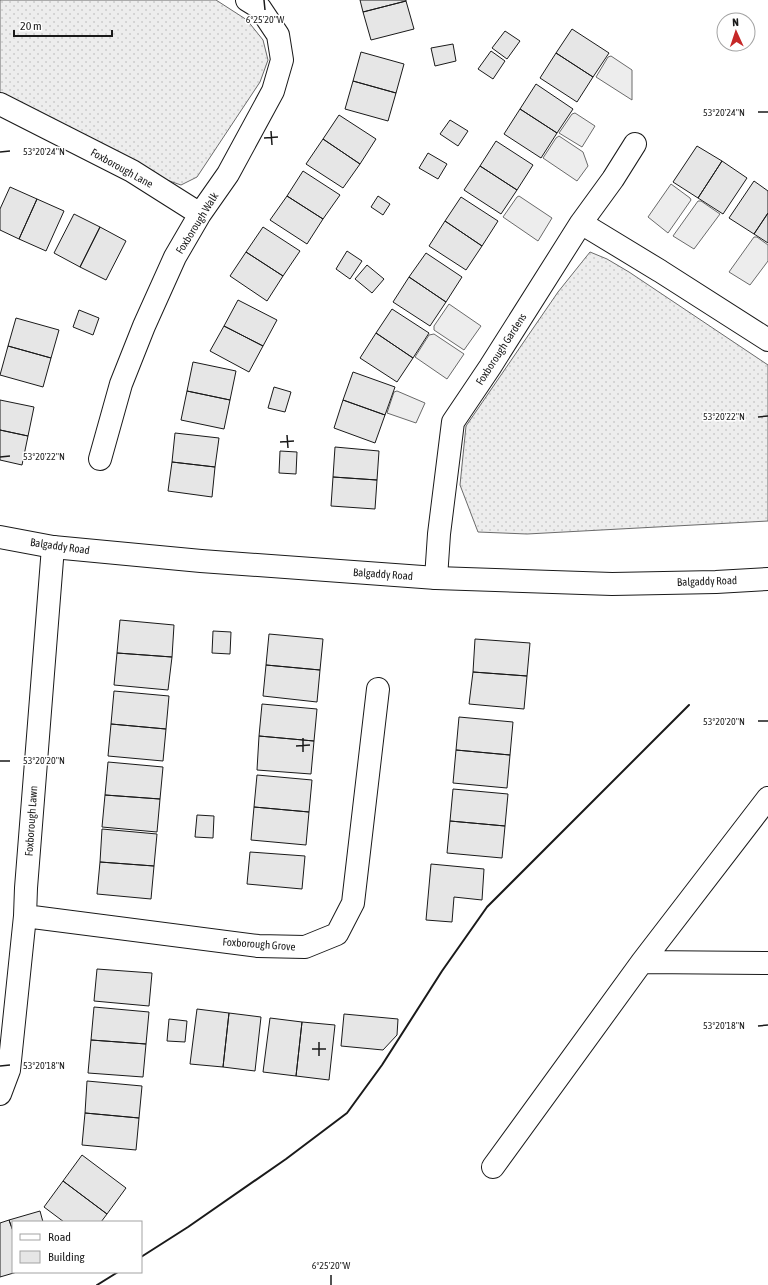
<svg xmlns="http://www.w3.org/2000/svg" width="768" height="1285" font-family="'Asap Condensed',sans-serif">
  <defs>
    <pattern id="grass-dots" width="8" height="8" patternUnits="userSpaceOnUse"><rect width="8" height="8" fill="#ededed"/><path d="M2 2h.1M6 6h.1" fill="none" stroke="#cbcbcb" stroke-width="1.8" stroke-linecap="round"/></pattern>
  </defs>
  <rect width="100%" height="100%" fill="#fff"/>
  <!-- grass -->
  <path fill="url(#grass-dots)" stroke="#6a6a6a" d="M 0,0 L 216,0 L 247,20 L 263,40 L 268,60 L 260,82 L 197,177 L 181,185 L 158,177 L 0,93 Z
    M 590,252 L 607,259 L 629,272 L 768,365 L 768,521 L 527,534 L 478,532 L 460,485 L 466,426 L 558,292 Z"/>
  <!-- built -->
  <path fill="#ededed" stroke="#6a6a6a" d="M 611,56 L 632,70 L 632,100 L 596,77 L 608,57 Z
    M 575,113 L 595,126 L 582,147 L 559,133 L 572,114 Z
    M 559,136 L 583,152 L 588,166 L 577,181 L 543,158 L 556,138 Z
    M 671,184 L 690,198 L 691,200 L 668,233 L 648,217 Z
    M 519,196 L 552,218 L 538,241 L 503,217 L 517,197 Z
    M 698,201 L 701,201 L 720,214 L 694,249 L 673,236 Z
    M 754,237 L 757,237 L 768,245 L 768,261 L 750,285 L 729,272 Z
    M 449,304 L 481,326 L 464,350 L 434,330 L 434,326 Z
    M 434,334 L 464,354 L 447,379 L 415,357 L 429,335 Z
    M 397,391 L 425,403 L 416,423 L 387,413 L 394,392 Z"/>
  <!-- building -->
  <path fill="#e6e6e6" stroke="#1a1a1a" d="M 360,0 L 406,0 L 406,1 L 363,12 Z
    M 406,1 L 414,29 L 371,40 L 363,12 Z
    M 572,29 L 609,53 L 593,77 L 556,53 Z
    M 505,31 L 520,41 L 507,59 L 492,48 Z
    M 453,44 L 456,61 L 435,66 L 431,48 Z
    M 491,51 L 505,61 L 493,79 L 478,69 Z
    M 361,52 L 404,64 L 396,93 L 353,81 Z
    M 556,53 L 593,77 L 577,102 L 540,78 Z
    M 353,81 L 396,93 L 388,121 L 345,109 Z
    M 536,84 L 573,109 L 557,133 L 520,109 Z
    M 520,109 L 557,133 L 541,158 L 504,134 Z
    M 339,115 L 376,139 L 360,164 L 323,139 Z
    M 450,120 L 468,131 L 458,146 L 440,134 Z
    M 323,139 L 360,164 L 343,188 L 306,164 Z
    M 496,141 L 533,165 L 517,190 L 480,166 Z
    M 697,146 L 722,161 L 698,198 L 673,182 Z
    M 428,153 L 447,164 L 438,179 L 419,168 Z
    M 722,161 L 747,178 L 723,214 L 698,198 Z
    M 480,166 L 517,190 L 501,214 L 464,190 Z
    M 303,171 L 340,195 L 323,219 L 287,196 Z
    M 754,181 L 768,191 L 768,213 L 754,234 L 729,218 Z
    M 10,187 L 37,199 L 19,239 L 0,230 L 0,209 Z
    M 287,196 L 323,219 L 307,244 L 270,220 Z
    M 378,196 L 390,204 L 383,215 L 371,207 Z
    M 461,197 L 498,221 L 482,246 L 445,221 Z
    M 37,199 L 64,211 L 46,251 L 19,239 Z
    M 768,213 L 768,243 L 754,234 Z
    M 74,214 L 100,227 L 80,267 L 54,253 Z
    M 445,221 L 482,246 L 466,270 L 429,246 Z
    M 100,227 L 126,241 L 106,280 L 80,267 Z
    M 263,227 L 300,251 L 283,276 L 246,252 Z
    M 347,251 L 362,261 L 350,279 L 336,269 Z
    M 246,252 L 283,276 L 267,301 L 230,276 Z
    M 426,253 L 462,277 L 446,302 L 409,277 Z
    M 367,265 L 384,279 L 372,293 L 355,279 Z
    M 409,277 L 446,302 L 430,326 L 393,302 Z
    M 238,300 L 277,320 L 263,346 L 224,326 Z
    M 392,309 L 429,333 L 413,358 L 376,333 Z
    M 79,310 L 99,318 L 93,335 L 73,327 Z
    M 16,318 L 59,330 L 51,358 L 8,346 Z
    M 224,326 L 263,346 L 249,372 L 210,351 Z
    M 376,333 L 413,358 L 397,382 L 360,358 Z
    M 8,346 L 51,358 L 43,387 L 0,375 Z
    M 193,362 L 236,371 L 230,400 L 187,391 Z
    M 353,372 L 395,387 L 385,415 L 343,400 Z
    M 274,387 L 291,392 L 285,412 L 268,408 Z
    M 187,391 L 230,400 L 224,429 L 181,420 Z
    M 0,400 L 34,407 L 28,436 L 0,430 Z
    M 343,400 L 385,415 L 375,443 L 334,428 Z
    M 0,430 L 28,436 L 22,465 L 0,460 Z
    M 175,433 L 219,438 L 215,467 L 172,462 Z
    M 335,447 L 379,451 L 377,480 L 333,477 Z
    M 280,451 L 297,452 L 296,474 L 279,473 Z
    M 172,462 L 215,467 L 212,497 L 168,491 Z
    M 333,477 L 377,480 L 375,509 L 331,506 Z
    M 120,620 L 174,625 L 172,657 L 117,653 Z
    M 213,631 L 231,632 L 230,654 L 212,653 Z
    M 269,634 L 323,639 L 320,670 L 266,665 Z
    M 475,639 L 530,643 L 527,676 L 473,672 Z
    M 117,653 L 172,657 L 168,690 L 114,685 Z
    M 266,665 L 320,670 L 317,702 L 263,696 Z
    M 473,672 L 527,676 L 524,709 L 469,704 Z
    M 114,691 L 169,696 L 166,729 L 111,724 Z
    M 262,704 L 317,709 L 314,741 L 259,736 Z
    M 459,717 L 513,722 L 510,755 L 456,750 Z
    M 111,724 L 166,729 L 163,761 L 108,756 Z
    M 259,736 L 314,741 L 311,774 L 257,770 Z
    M 456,750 L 510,755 L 507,788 L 453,783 Z
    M 108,762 L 163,767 L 160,799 L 105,795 Z
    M 257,775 L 312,780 L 309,812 L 254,807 Z
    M 453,789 L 508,794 L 505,826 L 450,821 Z
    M 105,795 L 160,799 L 157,832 L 102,827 Z
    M 254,807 L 309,812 L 306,845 L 251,840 Z
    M 197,815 L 214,816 L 213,838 L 195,837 Z
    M 450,821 L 505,826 L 502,858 L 447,853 Z
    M 102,829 L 157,834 L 154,866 L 100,862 Z
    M 250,852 L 305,856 L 302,889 L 247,884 Z
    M 100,862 L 154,866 L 151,899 L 97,894 Z
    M 431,864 L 484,869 L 482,900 L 454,897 L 452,922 L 426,920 Z
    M 97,969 L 152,973 L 149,1006 L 94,1001 Z
    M 94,1007 L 149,1012 L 146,1044 L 91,1040 Z
    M 197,1009 L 229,1013 L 223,1067 L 190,1064 Z
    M 229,1013 L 261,1017 L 255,1071 L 223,1067 Z
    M 344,1014 L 398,1019 L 397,1035 L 383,1050 L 341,1046 Z
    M 270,1018 L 302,1022 L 296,1076 L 263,1072 Z
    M 169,1019 L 187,1021 L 185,1042 L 167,1041 Z
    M 302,1022 L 335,1025 L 329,1080 L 296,1076 Z
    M 91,1040 L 146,1044 L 143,1077 L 88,1073 Z
    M 87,1081 L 142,1086 L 139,1118 L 85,1113 Z
    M 85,1113 L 139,1118 L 136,1150 L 82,1145 Z
    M 82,1155 L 126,1188 L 107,1214 L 63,1181 Z
    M 63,1181 L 107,1214 L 101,1222 L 64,1222 L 44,1207 Z
    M 40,1211 L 43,1222 L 13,1222 L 13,1231 L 9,1220 Z
    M 9,1220 L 13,1231 L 13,1272 L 17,1272 L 0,1277 L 0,1223 Z"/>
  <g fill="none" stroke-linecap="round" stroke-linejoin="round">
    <defs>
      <path id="minor" d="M 0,104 L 132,171 L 200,214
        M 581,223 L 660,271 L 768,340
        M 100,459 L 121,384 L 144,326 L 175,257 L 200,214 L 228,174 L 273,91 L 282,60 L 278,35 L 260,8 L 247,0
        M 436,578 L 439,534 L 453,422 L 490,367 L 581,223 L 613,179 L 635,144
        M 25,916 L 258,946 L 305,947 L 337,934 L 353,903 L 378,689
        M 642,962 L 768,963
        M 0,1094 L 9,1070 L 25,916 L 26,888 L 53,547
        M 493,1167 L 642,962 L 768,798"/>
      <path id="tertiary" d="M 0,537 L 53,547 L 201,561 L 436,578 L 612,584 L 716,582 L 768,579"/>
    </defs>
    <!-- minor casing -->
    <use href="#minor" stroke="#1a1a1a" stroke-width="24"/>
    <!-- tertiary casing -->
    <use href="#tertiary" stroke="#1a1a1a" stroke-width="24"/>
    <!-- minor -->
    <use href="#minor" stroke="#fff" stroke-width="22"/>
    <!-- tertiary -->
    <use href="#tertiary" stroke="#fff" stroke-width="22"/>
    <!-- wall -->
    <path stroke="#1a1a1a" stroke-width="2" d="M 141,1257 L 188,1227 L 286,1159 L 347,1113 L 382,1065 L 442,971 L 487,907 L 689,705
      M 97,1285 L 118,1272"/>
  </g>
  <!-- ticks -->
  <path fill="none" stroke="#1a1a1a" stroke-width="1.5" d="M 264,0 L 265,10M 758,112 L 768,112M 271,131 L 272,145M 264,138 L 278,137M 0,152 L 10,151M 758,417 L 768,416M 287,435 L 288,448M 280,442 L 294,441M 0,457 L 10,456M 758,721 L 768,721M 303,738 L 303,752M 296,746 L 310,745M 0,761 L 10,761M 758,1026 L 768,1025M 319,1042 L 319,1056M 312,1049 L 326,1049M 0,1066 L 10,1065M 331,1275 L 331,1285"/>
  <g text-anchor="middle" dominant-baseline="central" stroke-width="3" stroke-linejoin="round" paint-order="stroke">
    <!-- street labels -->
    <g font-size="11" fill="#1a1a1a" stroke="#fff">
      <text transform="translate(122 168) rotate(29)">Foxborough Lane</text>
      <text transform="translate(197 223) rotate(-58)">Foxborough Walk</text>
      <text transform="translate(501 349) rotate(-57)">Foxborough Gardens</text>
      <text transform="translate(60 546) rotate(8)">Balgaddy Road</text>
      <text transform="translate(383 574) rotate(4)">Balgaddy Road</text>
      <text transform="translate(707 581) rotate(-2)">Balgaddy Road</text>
      <text transform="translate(31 821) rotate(-86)">Foxborough Lawn</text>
      <text transform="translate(259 944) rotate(4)">Foxborough Grove</text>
    </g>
  </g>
  <g font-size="10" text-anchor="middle" fill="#1a1a1a" stroke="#fff" stroke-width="3" stroke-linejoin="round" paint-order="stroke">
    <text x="265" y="23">6°25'20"W</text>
    <text x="724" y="116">53°20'24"N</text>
    <text x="44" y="155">53°20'24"N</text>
    <text x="724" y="420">53°20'22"N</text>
    <text x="44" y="460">53°20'22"N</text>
    <text x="724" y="725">53°20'20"N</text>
    <text x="44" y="764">53°20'20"N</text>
    <text x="724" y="1029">53°20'18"N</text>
    <text x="44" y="1069">53°20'18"N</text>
    <text x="331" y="1269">6°25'20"W</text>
  </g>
  <!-- legend -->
  <rect x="12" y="1221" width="130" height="52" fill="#ffffff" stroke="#a3a3a3"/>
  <rect x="20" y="1234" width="20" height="6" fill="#ffffff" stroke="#a3a3a3"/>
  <text x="48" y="1241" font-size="12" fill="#1a1a1a">Road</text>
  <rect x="20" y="1251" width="20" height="12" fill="#e6e6e6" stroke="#a3a3a3"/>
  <text x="48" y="1261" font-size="12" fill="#1a1a1a">Building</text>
  <!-- north arrow -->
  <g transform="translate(736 32) rotate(357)"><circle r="19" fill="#ffffff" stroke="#a3a3a3"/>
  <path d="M0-3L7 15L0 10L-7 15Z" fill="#c62828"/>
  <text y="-6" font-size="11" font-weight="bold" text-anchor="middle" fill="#1a1a1a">N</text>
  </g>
  <!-- scale -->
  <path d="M14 30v6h98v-6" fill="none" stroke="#1a1a1a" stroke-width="2"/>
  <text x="20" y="30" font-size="12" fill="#1a1a1a" stroke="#ffffff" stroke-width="3" paint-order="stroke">20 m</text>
</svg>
